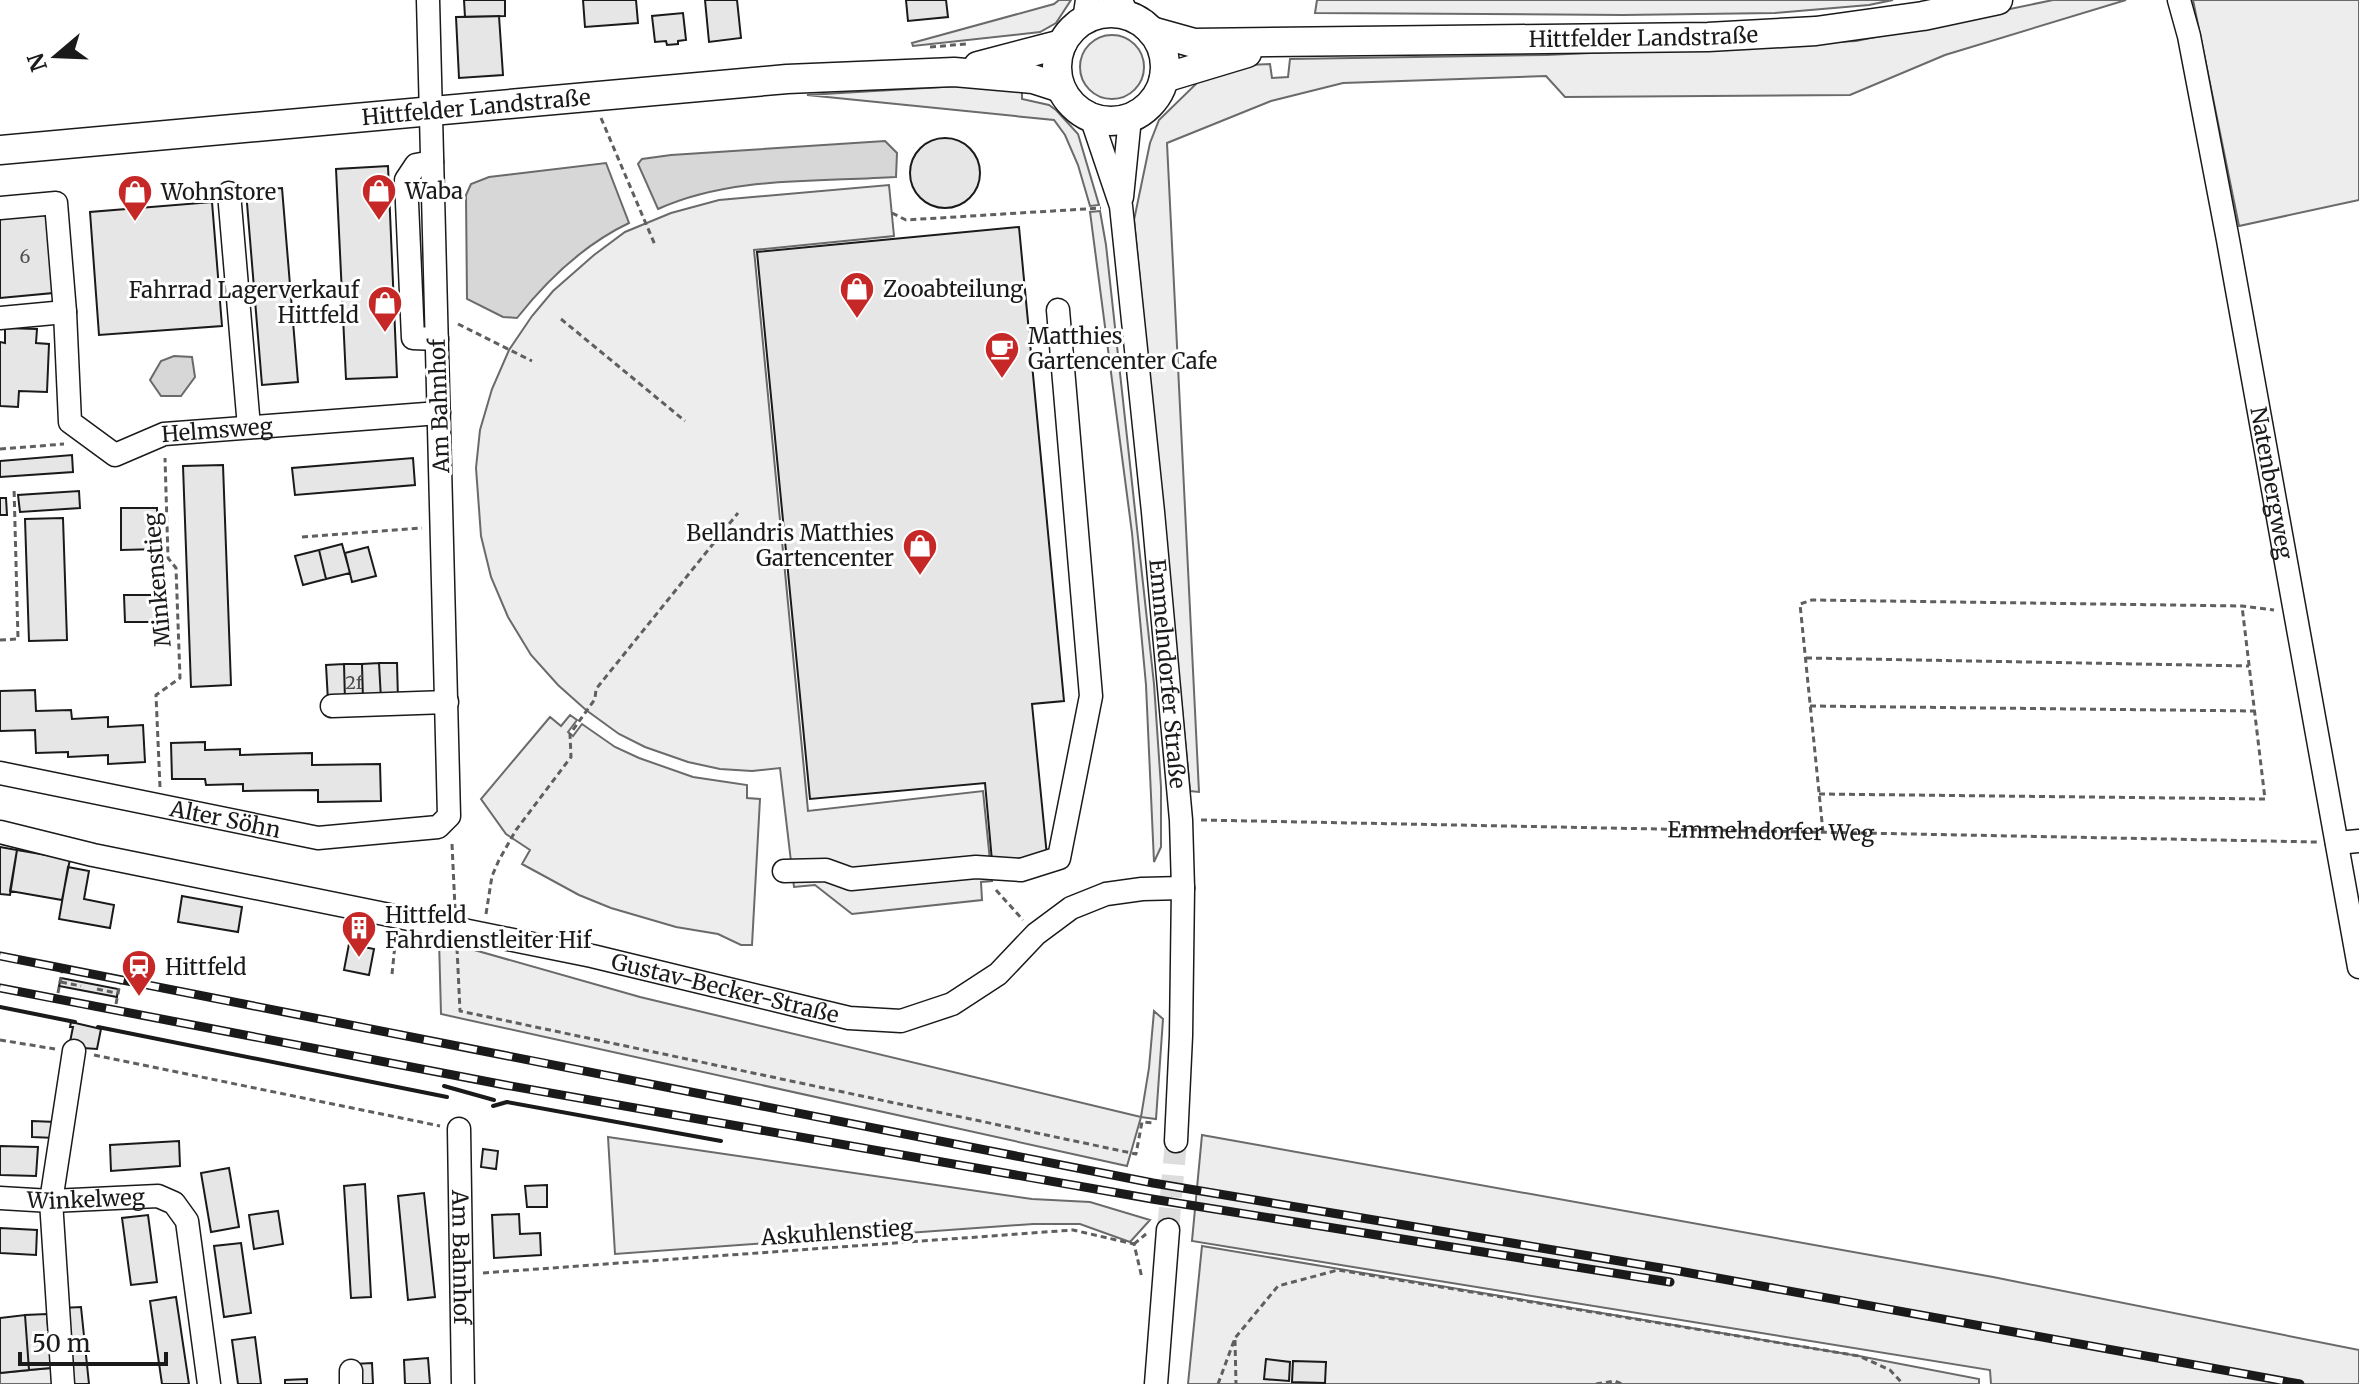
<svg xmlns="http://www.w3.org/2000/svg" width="2359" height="1384" font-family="Merriweather,serif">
  <rect width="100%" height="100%" fill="#fff"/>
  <!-- built -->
  <path fill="#ededed" stroke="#6a6a6a" stroke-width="2" d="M 1059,0 L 1071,0 L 1056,23 L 1040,32 L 913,46 L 912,43 L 1054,4 Z
    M 1317,0 L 1893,0 L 1869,5 L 1775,13 L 1623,15 L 1315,13 Z
    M 2053,0 L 2126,0 L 1945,55 L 1850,95 L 1565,97 L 1546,76 L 1343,83 L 1271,101 L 1167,143 L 1199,792 L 1190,791 L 1134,220 L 1150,143 L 1159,120 L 1196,84 L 1199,77 L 1248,65 L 1270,64 L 1272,78 L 1288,77 L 1290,59 L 1546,55 L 1856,41 Z
    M 2193,0 L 2359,0 L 2359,200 L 2239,226 Z
    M1080 67a32 32 0 1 1 64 0a32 32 0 1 1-64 0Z
    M 959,86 L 1022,87 L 1022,99 L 1049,105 L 1056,110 L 1078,134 L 1099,205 L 1090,206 L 1078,165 L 1065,135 L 1054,120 L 807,95 Z
    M 889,185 L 894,236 L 754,250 L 808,811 L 983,791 L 992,881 L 981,882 L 982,900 L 852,914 L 815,885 L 794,887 L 780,768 L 752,771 L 720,769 L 688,762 L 645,747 L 619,734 L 586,710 L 558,685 L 531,655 L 508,617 L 491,577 L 481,536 L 476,468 L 480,430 L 492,389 L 509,350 L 532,316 L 553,291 L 594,255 L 625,232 L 671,213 L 719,200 Z
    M 1100,211 L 1106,245 L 1154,684 L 1161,787 L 1161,847 L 1154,862 L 1146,685 L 1132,533 L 1090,212 Z
    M 570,715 L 577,720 L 568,732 L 573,736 L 582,724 L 615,747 L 639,758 L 693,777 L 747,785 L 747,798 L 760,799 L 752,945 L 741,945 L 718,934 L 676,927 L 611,908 L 579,895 L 522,864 L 530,850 L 506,834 L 481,799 L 550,717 L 561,726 Z
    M 439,940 L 640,997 L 1141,1117 L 1149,1068 L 1154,1011 L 1163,1019 L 1156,1119 L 1141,1117 L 1127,1166 L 441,1014 Z
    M 1202,1135 L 1993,1277 L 2359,1350 L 2359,1384 L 1991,1384 L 1990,1370 L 1192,1241 Z
    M 608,1137 L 1032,1199 L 1090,1202 L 1150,1220 L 1130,1242 L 1080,1224 L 1033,1224 L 615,1254 Z
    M 1202,1246 L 1859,1356 L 1979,1379 L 1979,1384 L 1188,1384 Z
    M 51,1368 L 52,1384 L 0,1384 L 0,1373 Z"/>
  <!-- water -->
  <path fill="#d7d7d7" stroke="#6a6a6a" stroke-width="2" d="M 885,141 L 897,153 L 896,177 C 817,182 731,176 658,209 L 638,164 L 642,159 L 671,155 Z
    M 606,163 L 629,223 C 585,244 547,280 517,318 L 503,317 L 467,299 L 466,195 L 471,184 L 489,177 Z
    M 174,356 L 192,357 L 195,377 L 181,396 L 161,396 L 150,380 L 161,361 Z"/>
  <!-- building -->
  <path fill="#e6e6e6" stroke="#1a1a1a" stroke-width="2" d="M 464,0 L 505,0 L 505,16 L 465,17 Z
    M 583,0 L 636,0 L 638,23 L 585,27 Z
    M 705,0 L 737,0 L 741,38 L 709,42 Z
    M 906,0 L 946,0 L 948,17 L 908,21 Z
    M 683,13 L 686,40 L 678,41 L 678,44 L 667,45 L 666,41 L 655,42 L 652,16 Z
    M 499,16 L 503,75 L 459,78 L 456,17 Z
    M910 173a35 35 0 1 1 70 0a35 35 0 1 1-70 0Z
    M 388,166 L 397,377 L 346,379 L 336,169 Z
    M 282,188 L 298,382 L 262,385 L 246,191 Z
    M 212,202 L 222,326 L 99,335 L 90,212 Z
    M 47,215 L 53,293 L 0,298 L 0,218 Z
    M 1019,227 L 1064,701 L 1032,704 L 1047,856 L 992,861 L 985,783 L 810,799 L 757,252 Z
    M 5,328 L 37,329 L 36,343 L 49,344 L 47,392 L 19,391 L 18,407 L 0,406 L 0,342 L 5,343 Z
    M 72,455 L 73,472 L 0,477 L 0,461 Z
    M 413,458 L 415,485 L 295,495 L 292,468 Z
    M 223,465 L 231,685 L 191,687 L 183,466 Z
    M 79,491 L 80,508 L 20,512 L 18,495 Z
    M 0,498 L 6,498 L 7,515 L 0,515 Z
    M 121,508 L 157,508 L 158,549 L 121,550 Z
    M 63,518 L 67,640 L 29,641 L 25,519 Z
    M 342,544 L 350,573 L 326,579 L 319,550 Z
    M 368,547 L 376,576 L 352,582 L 345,553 Z
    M 319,550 L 326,579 L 303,585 L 295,556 Z
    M 124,595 L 160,595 L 160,622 L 125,622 Z
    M 379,663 L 397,663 L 398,699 L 381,699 Z
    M 379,663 L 381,699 L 363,700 L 362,664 Z
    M 344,664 L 345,701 L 328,701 L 326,665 Z
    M 344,664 L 362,664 L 363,700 L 345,701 Z
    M 35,690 L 36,711 L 71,710 L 72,719 L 108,717 L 108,727 L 143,725 L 145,762 L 108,764 L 108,755 L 68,757 L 68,752 L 36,753 L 35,730 L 0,731 L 0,691 Z
    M 205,742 L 205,750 L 240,749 L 240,755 L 312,753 L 312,765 L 380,764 L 381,801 L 318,802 L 318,790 L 243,791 L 243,784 L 206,785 L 205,779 L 172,779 L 171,743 Z
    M 0,847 L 17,850 L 10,895 L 0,894 Z
    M 17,850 L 70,859 L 62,900 L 10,891 Z
    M 68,867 L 89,871 L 84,899 L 114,905 L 110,928 L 59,919 Z
    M 182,896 L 242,907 L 238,932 L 178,922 Z
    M 349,944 L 374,949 L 369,975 L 344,970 Z
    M 61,978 L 118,989 L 117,997 L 59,986 Z
    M 71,1022 L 101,1029 L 97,1049 L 69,1047 L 73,1027 L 70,1027 Z
    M 32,1121 L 56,1122 L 55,1138 L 32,1137 Z
    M 179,1141 L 180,1166 L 111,1171 L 110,1145 Z
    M 0,1146 L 38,1147 L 36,1176 L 0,1175 Z
    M 483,1149 L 498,1151 L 496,1169 L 481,1167 Z
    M 229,1168 L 239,1227 L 211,1232 L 201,1173 Z
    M 365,1184 L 371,1297 L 351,1298 L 344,1186 Z
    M 547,1185 L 547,1207 L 527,1207 L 525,1186 Z
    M 424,1193 L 435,1297 L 408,1300 L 398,1196 Z
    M 278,1211 L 283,1244 L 254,1249 L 249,1215 Z
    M 519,1214 L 520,1234 L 540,1233 L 541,1255 L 494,1258 L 492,1215 Z
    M 148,1215 L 157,1282 L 131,1285 L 122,1218 Z
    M 0,1228 L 37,1230 L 36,1255 L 0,1253 Z
    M 241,1243 L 251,1313 L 224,1317 L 214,1246 Z
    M 176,1297 L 189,1384 L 162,1384 L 150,1301 Z
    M 81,1307 L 89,1384 L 69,1384 L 62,1308 Z
    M 47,1314 L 51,1368 L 29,1370 L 25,1315 Z
    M 25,1315 L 29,1370 L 0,1373 L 0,1318 Z
    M 255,1337 L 261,1384 L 238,1384 L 232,1340 Z
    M 428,1358 L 430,1384 L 405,1384 L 404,1360 Z
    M 1266,1359 L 1290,1362 L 1289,1381 L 1264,1379 Z
    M 1293,1361 L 1326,1362 L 1325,1383 L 1292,1382 Z
    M 372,1363 L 373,1384 L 355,1384 L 354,1364 Z
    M 307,1379 L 307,1384 L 285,1384 L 285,1380 Z"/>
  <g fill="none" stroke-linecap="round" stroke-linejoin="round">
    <!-- minor-tunnel -->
    <path stroke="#ddd" stroke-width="22" stroke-dasharray="22 11" stroke-linecap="butt" d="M 1168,1230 L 1176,1141"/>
    <defs>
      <g id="minor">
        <path d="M 1121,0 L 1127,15"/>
        <path id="s2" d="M 2179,0 L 2189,36 L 2228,240 L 2359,967"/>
        <path d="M 1084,20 L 1087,0"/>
        <path id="s3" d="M 1091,117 L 1121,206 L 1153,512 L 1181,820 L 1183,888 L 1181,1036 L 1176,1141"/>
        <path d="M 432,162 L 416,165 L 406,180 L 413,338 L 437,339"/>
        <path d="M 229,193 L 249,427"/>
        <path d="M 1122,197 L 1130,118"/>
        <path id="s4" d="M 0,208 L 56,203 L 65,312 L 70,422 L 115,455 L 164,434 L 439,413"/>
        <path d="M 0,318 L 65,312"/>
        <path d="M 332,706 L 447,702"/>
        <path id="s5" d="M 0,773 L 318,838 L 438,827 L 449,816 L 428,0"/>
        <path id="s6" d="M 0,832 L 93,855 L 592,956 L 849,1018 L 901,1021 L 952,1004 L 998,974 L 1036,934 L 1071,908 L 1106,894 L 1142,889 L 1183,888"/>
        <path d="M 2337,843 L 2359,841"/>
        <path d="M 784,871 L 826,870 L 851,879 L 976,867 L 1021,870 L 1059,858 L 1091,696 L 1058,310"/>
        <path id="s7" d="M 459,1129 L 463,1384"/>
        <path id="s8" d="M 0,1198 L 51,1201 L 158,1196 L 174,1203 L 187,1221 L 209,1384"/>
        <path d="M 351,1371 L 351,1384"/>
        <path d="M 63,1384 L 51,1201 L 74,1051"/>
        <path d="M 1156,1384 L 1168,1230"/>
      </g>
      <g id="major">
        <circle cx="1111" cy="67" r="54"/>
        <path id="s9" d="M 1151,31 L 1194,43 L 1708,37 L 1816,31 L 1923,16 L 1998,0"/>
        <path d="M 978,66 L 1062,44"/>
        <path d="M 1164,78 L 1247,53"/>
        <path id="s10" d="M 0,150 L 787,79 L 954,72 L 1033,79 L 1061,88"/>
      </g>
    </defs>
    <!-- minor casing -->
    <use href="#minor" stroke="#1a1a1a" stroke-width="25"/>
    <!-- major casing -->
    <use href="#major" stroke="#1a1a1a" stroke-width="31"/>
    <!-- path -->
    <g stroke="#5f5f5f" stroke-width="3" stroke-dasharray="6 4" stroke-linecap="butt">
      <path d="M 930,47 L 966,44"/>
      <path d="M 1151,115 L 1167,102"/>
      <path d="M 601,118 L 655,245"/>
      <path d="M 892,213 L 906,220 L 1101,208"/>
      <path d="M 561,319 L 685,421"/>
      <path d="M 458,324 L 532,361"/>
      <path d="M 0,449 L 64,444"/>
      <path d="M 302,537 L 422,528"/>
      <path d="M 0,640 L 18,639 L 14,487"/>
      <path d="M 1806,658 L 2249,666"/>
      <path d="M 1810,706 L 2254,711"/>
      <path d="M 160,787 L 156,695 L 180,678 L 176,568 L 168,558 L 165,458"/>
      <path d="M 1819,794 L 2265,799 L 2242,606"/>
      <path id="s1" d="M 1201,820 L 2317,842"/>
      <path d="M 1823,832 L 1800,604 L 1812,600 L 2242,606 L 2274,610"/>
      <path d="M 452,844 L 455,908"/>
      <path d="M 996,890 L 1023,920"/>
      <path d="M 486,914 L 492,876 L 499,860 L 516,830 L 571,757 L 570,734 L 595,699 L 596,689 L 738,513"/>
      <path d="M 457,948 L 460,1011 L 1136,1154 L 1142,1122 L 1155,1123"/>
      <path d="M 392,974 L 396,935"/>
      <path d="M 61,982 L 81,986"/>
      <path d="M 97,989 L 116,993"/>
      <path d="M 58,993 L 62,971"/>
      <path d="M 116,1004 L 120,983"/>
      <path d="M 0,1040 L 55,1049"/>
      <path d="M 94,1055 L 440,1126"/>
      <path d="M 1134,1244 L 1146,1234"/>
      <path d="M 483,1273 L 1073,1230 L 1134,1244 L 1142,1278"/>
      <path d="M 1235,1340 L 1236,1384"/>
      <path d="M 1218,1384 L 1235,1338 L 1278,1286 L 1338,1270 L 1859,1356 L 1890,1370 L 1903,1384"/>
      <path d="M 1596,1384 L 1615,1381 L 1622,1384"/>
    </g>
    <!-- minor -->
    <use href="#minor" stroke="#fff" stroke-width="22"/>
    <!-- major -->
    <use href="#major" stroke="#fff" stroke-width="28"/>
    <defs>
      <path id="rail" d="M 0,956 L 1153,1183 L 1679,1271 L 2300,1384
        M 0,988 L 505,1085 L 1152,1199 L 1670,1282"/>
    </defs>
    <!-- rail casing -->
    <use href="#rail" stroke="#1a1a1a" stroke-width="9"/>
    <!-- rail -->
    <use href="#rail" stroke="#fff" stroke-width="6" stroke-dasharray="18" stroke-linecap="butt"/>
    <!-- wall -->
    <path stroke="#1a1a1a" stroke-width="4" d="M 0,1007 L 75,1022
      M 98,1027 L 447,1097
      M 444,1086 L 494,1100
      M 493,1106 L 507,1102 L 721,1141"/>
  </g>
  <!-- icons -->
  <defs>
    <symbol id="shop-pin" viewBox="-11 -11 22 30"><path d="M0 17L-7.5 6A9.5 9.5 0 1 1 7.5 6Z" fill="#c62828" stroke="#fff"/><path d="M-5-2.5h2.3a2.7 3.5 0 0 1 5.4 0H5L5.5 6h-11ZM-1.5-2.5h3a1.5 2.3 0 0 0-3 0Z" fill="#fff"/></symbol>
    <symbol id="cafe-pin" viewBox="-11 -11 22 30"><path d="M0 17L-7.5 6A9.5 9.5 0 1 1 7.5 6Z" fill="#c62828" stroke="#fff"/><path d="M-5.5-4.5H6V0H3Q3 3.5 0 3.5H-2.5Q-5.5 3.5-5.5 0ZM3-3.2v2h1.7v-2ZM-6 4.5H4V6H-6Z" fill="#fff"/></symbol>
    <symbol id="building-pin" viewBox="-11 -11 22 30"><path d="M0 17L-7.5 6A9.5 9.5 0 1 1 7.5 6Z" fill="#c62828" stroke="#fff"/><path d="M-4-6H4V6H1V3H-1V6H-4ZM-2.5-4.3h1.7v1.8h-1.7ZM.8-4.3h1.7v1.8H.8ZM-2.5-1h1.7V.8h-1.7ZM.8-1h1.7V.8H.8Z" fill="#fff"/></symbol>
    <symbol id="station-pin" viewBox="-11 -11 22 30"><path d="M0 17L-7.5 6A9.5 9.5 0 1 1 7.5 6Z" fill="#c62828" stroke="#fff"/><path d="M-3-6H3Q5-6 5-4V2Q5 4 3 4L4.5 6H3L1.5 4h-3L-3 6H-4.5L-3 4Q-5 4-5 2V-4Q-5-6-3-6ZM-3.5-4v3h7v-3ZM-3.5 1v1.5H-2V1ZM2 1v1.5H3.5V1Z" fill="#fff"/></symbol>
  </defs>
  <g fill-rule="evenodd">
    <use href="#shop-pin" x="359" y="171" width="40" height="54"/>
    <use href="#shop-pin" x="115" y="172" width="40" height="54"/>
    <use href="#shop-pin" x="837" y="269" width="40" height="54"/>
    <use href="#shop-pin" x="365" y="283" width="40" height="54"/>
    <use href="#cafe-pin" x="982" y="329" width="40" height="54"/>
    <use href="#shop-pin" x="900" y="526" width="40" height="54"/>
    <use href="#building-pin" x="339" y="908" width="40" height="54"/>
    <use href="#station-pin" x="119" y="947" width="40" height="54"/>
  </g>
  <g text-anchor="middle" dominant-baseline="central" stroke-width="6" stroke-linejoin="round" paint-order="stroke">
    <!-- number labels -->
    <g font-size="18" fill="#4d4d4d">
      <text x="25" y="256">6</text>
      <text x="354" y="682">2f</text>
    </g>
    <!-- street labels -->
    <g font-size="22" fill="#1a1a1a" stroke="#fff">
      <text stroke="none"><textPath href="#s9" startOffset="494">Hittfelder Landstraße</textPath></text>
      <text stroke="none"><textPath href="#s10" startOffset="478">Hittfelder Landstraße</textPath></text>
      <text transform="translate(439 406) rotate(-92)">Am Bahnhof</text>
      <text stroke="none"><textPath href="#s4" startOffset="438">Helmsweg</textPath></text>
      <text stroke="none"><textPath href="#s2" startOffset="492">Natenbergweg</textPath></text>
      <text transform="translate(157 580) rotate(-95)">Minkenstieg</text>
      <text stroke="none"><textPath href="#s3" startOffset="564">Emmelndorfer Straße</textPath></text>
      <text stroke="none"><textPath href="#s5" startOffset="230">Alter Söhn</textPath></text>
      <text stroke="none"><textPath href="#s1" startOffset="570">Emmelndorfer Weg</textPath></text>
      <text stroke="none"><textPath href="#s6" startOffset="742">Gustav-Becker-Straße</textPath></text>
      <text stroke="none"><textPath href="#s8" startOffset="86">Winkelweg</textPath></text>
      <text transform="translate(837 1232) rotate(-4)">Askuhlenstieg</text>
      <text stroke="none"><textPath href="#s7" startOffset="128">Am Bahnhof</textPath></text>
    </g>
    <!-- poi labels -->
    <g font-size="22" fill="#1a1a1a" stroke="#fff" text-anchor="start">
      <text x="405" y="191">Waba</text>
      <text x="161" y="192">Wohnstore</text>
      <text x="883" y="289">Zooabteilung</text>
      <text x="359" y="290" text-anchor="end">Fahrrad Lagerverkauf<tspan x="359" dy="25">Hittfeld</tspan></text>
      <text x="1028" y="336">Matthies<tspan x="1028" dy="25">Gartencenter Cafe</tspan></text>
      <text x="894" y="533" text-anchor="end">Bellandris Matthies<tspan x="894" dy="25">Gartencenter</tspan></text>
      <text x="385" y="915">Hittfeld<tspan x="385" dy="25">Fahrdienstleiter Hif</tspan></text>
      <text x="165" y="967">Hittfeld</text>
    </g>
  </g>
  <!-- north arrow -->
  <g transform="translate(56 56) rotate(251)" stroke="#ffffff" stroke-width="6" paint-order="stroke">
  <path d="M0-6L14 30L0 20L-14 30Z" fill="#1a1a1a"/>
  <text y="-12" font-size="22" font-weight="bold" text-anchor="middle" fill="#1a1a1a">N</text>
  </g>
  <!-- scale -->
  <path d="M20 1352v12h146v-12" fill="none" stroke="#1a1a1a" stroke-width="4"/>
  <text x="32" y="1352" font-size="24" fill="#1a1a1a" stroke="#ffffff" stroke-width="6" paint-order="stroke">50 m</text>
</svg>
